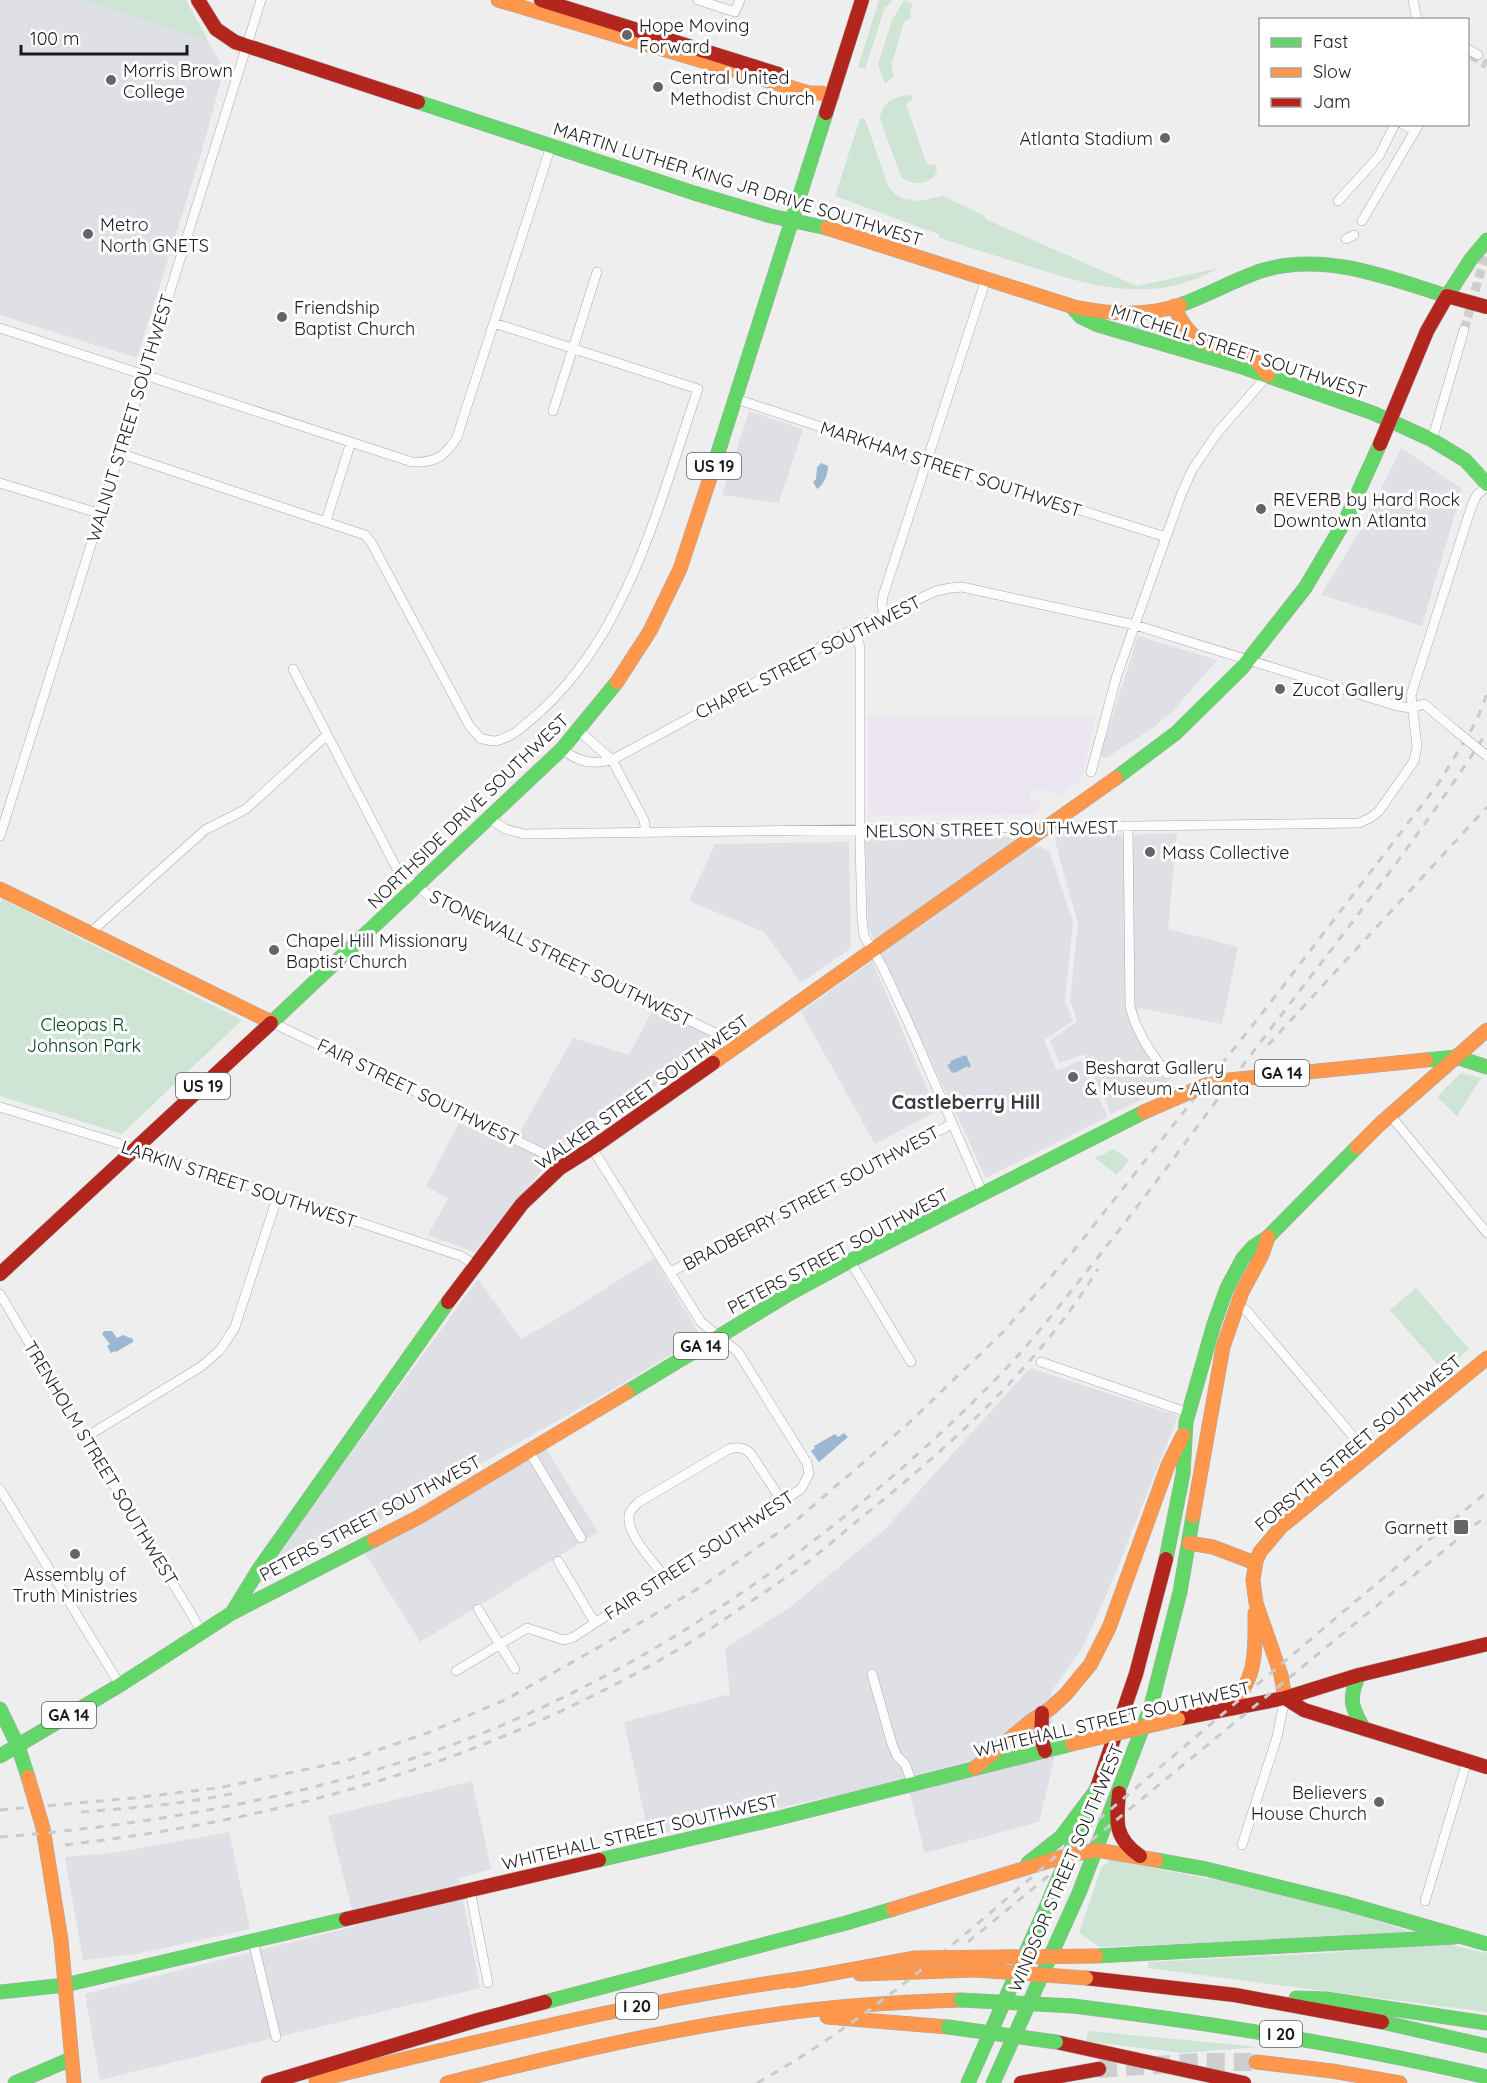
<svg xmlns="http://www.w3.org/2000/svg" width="1487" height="2083" font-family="Quicksand,sans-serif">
  <rect width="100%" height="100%" fill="#eee"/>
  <!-- built -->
  <path fill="#dfe0e5" d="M 0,0 L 185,0 L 224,69 L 201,154 L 137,358 L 0,315 Z
    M 749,411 L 803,429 L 779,503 L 722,495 Z
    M 1401,448 L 1462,489 L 1422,626 L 1321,595 L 1361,529 Z
    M 1138,636 L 1217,660 L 1173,711 L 1154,727 L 1105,759 L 1100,755 Z
    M 1055,833 L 1124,835 L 1177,833 L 1168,929 L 1238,947 L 1222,1024 L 1138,1008 L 1138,1039 L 1171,1085 L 1111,1114 L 1084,1054 L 1059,1063 L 1050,1041 L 1077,1021 L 1070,1000 L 1078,924 L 1056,845 Z
    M 1003,836 L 1049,850 L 1073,922 L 1065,1001 L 1073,1021 L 1044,1040 L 1057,1071 L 1081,1060 L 1108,1117 L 986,1178 L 868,926 L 865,838 Z
    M 849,842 L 851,948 L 801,983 L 764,932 L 689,901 L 715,844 Z
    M 872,961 L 937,1111 L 875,1144 L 801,1012 Z
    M 654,1007 L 719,1040 L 716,1046 L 639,1097 L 566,1141 L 474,1252 L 428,1235 L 448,1199 L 426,1186 L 459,1123 L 511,1148 L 573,1038 L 629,1055 Z
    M 654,1258 L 701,1337 L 598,1398 L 281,1576 L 255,1585 L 478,1279 L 521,1339 L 560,1317 Z
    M 1030,1368 L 1178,1416 L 1111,1584 L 1083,1647 L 1051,1692 L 1053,1722 L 1049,1743 L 903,1781 L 649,1836 L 624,1722 L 730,1694 L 725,1648 L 789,1608 L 884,1530 Z
    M 544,1446 L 598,1532 L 420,1642 L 365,1553 Z
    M 1055,1756 L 1039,1822 L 925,1853 L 909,1790 Z
    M 472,1781 L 491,1869 L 459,1878 L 480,1988 L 100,2080 L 85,1994 L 356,1926 L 328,1816 Z
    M 229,1832 L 250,1929 L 137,1954 L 83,1960 L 65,1857 L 113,1853 Z"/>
  <!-- industrial -->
  <path fill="#ebe6f2" d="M 868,716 L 1095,717 L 1082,779 L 1060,795 L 1041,789 L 1030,791 L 1030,799 L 1040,802 L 1042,807 L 1031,814 L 868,815 Z"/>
  <!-- green -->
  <path fill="#cee4d5" d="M 81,0 L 186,0 L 208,41 Z
    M 879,0 L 892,0 L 887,7 L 885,7 L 865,69 L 858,67 Z
    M 904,0 L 913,4 L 910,10 L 911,18 L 904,21 L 892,64 L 893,77 L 885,84 L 878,64 L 892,20 Z
    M 907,95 L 911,96 L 913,99 L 906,104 L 926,162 L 928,165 L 936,164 L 937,170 L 934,177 C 923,185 912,185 901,177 L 880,119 C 882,102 893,98 907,95 Z
    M 860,119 L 865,119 L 888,186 L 895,194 L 904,199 L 919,201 L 943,196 L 985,216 L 985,219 L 1137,286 L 1219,268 C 1153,305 1094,287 1028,266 C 999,257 969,247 940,238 L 938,234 L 835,196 Z
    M 1167,320 L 1186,339 L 1185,341 L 1125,328 L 1123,326 Z
    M 2,899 L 242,1020 L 122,1134 L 0,1096 L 0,904 Z
    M 1461,1073 L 1481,1078 L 1457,1116 L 1437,1097 Z
    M 1114,1149 L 1129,1160 L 1117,1175 L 1095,1158 Z
    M 1416,1288 L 1469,1349 L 1443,1371 L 1390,1310 Z
    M 1108,1859 L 1204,1878 L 1247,1883 L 1314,1901 L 1418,1934 L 1100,1947 L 1079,1933 L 1102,1866 L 1108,1863 Z
    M 1442,1943 L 1487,1953 L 1487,2012 L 1147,1968 L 1149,1962 L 1327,1953 Z
    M 1088,2031 L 1260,2047 L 1181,2053 L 1086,2041 Z"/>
  <!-- water -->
  <path fill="#9db6d1" d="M 821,463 L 828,466 C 828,474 824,485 817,489 L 813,482 L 816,479 L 817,467 Z
    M 966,1055 L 971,1066 L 968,1068 L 967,1066 L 955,1073 L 954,1072 L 952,1073 L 947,1065 L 951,1063 L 950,1061 Z
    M 104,1331 L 112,1331 L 117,1338 L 123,1335 L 133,1339 L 133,1342 L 116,1352 L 115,1351 L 111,1353 L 107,1346 L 110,1344 L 102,1334 Z
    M 844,1433 L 848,1437 L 819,1462 L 811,1451 L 815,1448 L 814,1446 L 835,1434 L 838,1437 Z"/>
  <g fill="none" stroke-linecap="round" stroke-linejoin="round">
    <!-- street-tunnel -->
    <path stroke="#cecece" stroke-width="9" stroke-dasharray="9 4.5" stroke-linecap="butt" d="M 1471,55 L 1487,65
      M 1464,330 L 1487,249"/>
    <!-- highway-tunnel -->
    <path stroke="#cecece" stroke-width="18" stroke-dasharray="18 9" stroke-linecap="butt" d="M 1099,2069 L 1198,2062 L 1256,2062"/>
    <defs>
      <path id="street" d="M 698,0 L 735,12 L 740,0
        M 1413,0 L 1417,20
        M 1468,49 L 1478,55
        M 1403,124 L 1415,131
        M 1338,201 L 1379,156 L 1395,124
        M 1362,221 L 1419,124
        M 1346,239 L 1354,235
        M 0,328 L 412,462 C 435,463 445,457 457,437 L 551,146
        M 736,399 L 927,462 L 1166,537
        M 553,411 L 597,272
        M 1432,440 L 1464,330
        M 119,453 L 365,535 L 371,542 L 469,725 L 481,739 C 485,739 491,741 495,741 C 513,738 528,722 541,711 C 630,630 660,499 698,389 L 494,323
        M 0,483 L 101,514
        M 326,521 L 351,442
        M 884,614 L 882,605 L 883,596 L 986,279
        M 854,629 L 860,647 L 860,844 L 862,919 L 864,936 L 882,966 L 909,1024 L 983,1194
        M 293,669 L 397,869 L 433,899 L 722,1036 L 733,1049
        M 579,731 L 612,760 L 644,820 L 646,833
        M 562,749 C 578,762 592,765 612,760 L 854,629 L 936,591 L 950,588 L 962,587 L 1135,625 L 1397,706 L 1411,708 L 1424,704 L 1455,730
        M 1091,772 L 1117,675 L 1181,495 L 1192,470 L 1218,432 L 1268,375
        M 489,818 L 505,829 L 524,834 L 1359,823 L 1370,818 L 1379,811 L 1414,761 L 1417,746 L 1411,695 L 1472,505 L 1477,495 L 1487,486
        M 1128,826 L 1130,1006 C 1136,1032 1151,1053 1167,1074
        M 0,836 L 261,0
        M 91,932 L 205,830 L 246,809 L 327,735
        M 271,1022 L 547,1155 L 560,1168
        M 0,1107 L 157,1155 L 461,1256 L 475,1265
        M 1390,1115 L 1487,1233
        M 850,1261 L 911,1362
        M 671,1272 L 794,1205 L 952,1124
        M 0,1294 L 202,1632
        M 1236,1307 L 1246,1310 L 1251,1316 L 1368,1454
        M 1041,1362 L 1189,1413
        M 86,1437 L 202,1366 L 221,1349 L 235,1327 L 278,1195
        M 529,1451 L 581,1538
        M 0,1489 L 120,1685
        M 558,1561 L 595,1623
        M 665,1577 C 655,1564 622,1530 630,1512 C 632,1508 636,1505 639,1502 L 729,1449 C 738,1447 745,1447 751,1454 L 782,1501
        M 478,1609 L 515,1669
        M 456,1671 L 527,1628 L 564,1640 L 572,1638 L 801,1489 L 809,1474 L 807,1463 L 738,1352 L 701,1322 L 592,1148
        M 872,1674 L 892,1744 L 897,1756 L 905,1764 L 913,1785
        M 1242,1845 L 1277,1737 L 1285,1698
        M 470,1890 L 488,1983
        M 1425,1901 L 1467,1761
        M 253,1941 L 276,2037"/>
      <path id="fast" d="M 418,102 L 694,193 L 771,216 L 827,228
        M 1180,305 C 1209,295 1235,279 1264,270 C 1326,252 1389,278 1447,296 L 1471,259 L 1487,240
        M 1072,307 L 1081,317 L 1098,325 L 1239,366 L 1373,413 L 1432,440 L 1465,460 L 1487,484
        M 710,478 L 826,113
        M 1116,778 L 1176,733 L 1242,668 L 1305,588 L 1346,519 L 1380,444
        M 271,1023 L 562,749 L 617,682
        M 1426,1060 L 1456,1057 L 1487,1067
        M 627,1392 L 789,1294 L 850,1261 L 1144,1112
        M 1166,1559 L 1183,1474 L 1186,1422 L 1214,1324 L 1227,1288 L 1243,1258 L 1253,1247 L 1268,1237 L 1357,1147
        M 232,1613 L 259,1569 L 448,1302
        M 1359,1675 C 1348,1699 1351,1707 1364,1729
        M 0,1709 L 18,1746 L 28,1777
        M 0,1756 L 120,1685 L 232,1613 L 374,1540
        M 599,1860 L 779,1818 L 1072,1744
        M 1156,1860 L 1206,1869 L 1344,1903
        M 1028,1863 L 1061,1837 L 1094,1793
        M 1096,1956 L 1455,1937
        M 0,1992 L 65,1985 L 346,1919
        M 1296,1998 L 1326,1999 L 1487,2023
        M 545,2002 L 846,1923 L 893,1909
        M 1073,2006 C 1212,2023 1350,2045 1487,2077
        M 1382,2022 L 1487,2046
        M 15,2083 L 71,2059
        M 968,2083 L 1044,1912 L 1098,1785
        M 993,2083 L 1079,1893 L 1151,1706 L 1180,1592 L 1193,1516"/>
      <path id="slow" d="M 498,0 L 809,93 L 821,93 L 832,96
        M 827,228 L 1074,307 C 1110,314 1144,317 1180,305
        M 1174,306 C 1195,354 1213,339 1252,358 C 1258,361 1263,370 1268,375
        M 617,682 L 650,631 L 680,569 L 710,478
        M 0,889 L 271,1022
        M 713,1063 L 1116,778
        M 1357,1147 L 1380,1124 L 1487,1030
        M 1193,1516 L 1223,1347 L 1242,1292 L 1262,1255 L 1268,1237
        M 374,1540 L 419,1517 L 627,1392
        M 1189,1543 L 1213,1547 L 1255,1563
        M 1285,1698 L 1281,1675 L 1256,1603 L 1253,1580 L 1256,1561 L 1260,1552 L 1281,1527 L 1487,1358
        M 1227,1708 C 1258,1681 1255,1651 1255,1613
        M 975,1768 L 1031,1721 L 1051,1708 L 1066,1694 L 1090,1665 L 1109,1628 L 1168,1465 L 1183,1435
        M 43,1828 L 61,1940 L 74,2083
        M 893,1909 L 1068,1855 L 1097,1850 L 1156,1860
        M 860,1974 L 975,1970
        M 827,2017 L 948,2027
        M 1256,2062 L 1332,2071 L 1400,2083
        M 316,2080 C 479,2042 640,2000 806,1978
        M 447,2083 C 552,2057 658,2031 765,2016 C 830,2006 895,2002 961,2000"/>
      <path id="jam" d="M 198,0 L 216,29 L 235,42 L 418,102
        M 541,0 L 778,74
        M 826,113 L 862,0
        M 0,1274 L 271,1023
        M 448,1302 L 522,1204 L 560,1168 L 592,1148 L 713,1063
        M 1285,1698 L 1304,1710 L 1487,1767
        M 1042,1713 L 1041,1738 L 1045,1751
        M 1178,1719 L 1285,1698 L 1359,1675 L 1487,1644
        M 1098,1785 L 1136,1674 L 1166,1559
        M 1119,1793 C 1116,1822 1114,1838 1140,1856
        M 346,1919 L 599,1860
        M 1086,1978 L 1235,1995 L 1382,2022
        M 1056,2042 L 1244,2083
        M 268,2083 L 478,2020 L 545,2002
        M 1021,2083 L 1099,2069"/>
    </defs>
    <!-- street casing -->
    <use href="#street" stroke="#a9a9a9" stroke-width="10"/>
    <!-- fast casing -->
    <use href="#fast" stroke="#a9a9a9" stroke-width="15"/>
    <!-- slow casing -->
    <use href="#slow" stroke="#a9a9a9" stroke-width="15"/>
    <!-- jam casing -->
    <use href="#jam" stroke="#a9a9a9" stroke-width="15"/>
    <!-- street -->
    <use href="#street" stroke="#fcfcfc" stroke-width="9"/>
    <!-- fast -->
    <use href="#fast" stroke="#63d668" stroke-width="14"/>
    <!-- slow -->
    <use href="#slow" stroke="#ff974d" stroke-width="14"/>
    <!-- jam -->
    <use href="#jam" stroke="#b3261e" stroke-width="14"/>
    <!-- rail -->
    <path stroke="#cacaca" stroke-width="3" stroke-dasharray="8 8" stroke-linecap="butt" d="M 1268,1045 L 1487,807
      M 0,1810 L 133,1798 L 218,1788 L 346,1761 L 427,1733 L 507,1699 L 599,1647 L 704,1585 L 799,1518 L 909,1423 L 1004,1331 L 1075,1249 L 1267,1007 L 1438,784 L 1476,722 L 1487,694
      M 81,1812 C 132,1808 185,1804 235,1793
      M 0,1837 C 155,1825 319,1795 465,1740 C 663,1665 853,1526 1000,1375 C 1031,1343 1059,1306 1087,1271 C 1138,1207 1186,1142 1234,1077 C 1320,963 1410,852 1487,732
      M 65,1845 C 287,1819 491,1761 684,1646 C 702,1636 718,1623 735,1612 C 757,1597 779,1583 801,1567 C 825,1549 848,1528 872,1509 C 957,1440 1040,1363 1098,1269
      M 968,1942 L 1487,1515
      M 757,2083 C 885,2011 992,1910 1104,1815 C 1231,1707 1358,1598 1487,1492"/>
    <defs>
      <path id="street-bridge" d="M 1455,730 L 1487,756"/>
      <path id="fast-bridge" d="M 1344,1903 L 1487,1944
        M 961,2000 L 1073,2006
        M 948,2027 L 1056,2042"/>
      <path id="slow-bridge" d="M 1144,1112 L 1206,1085 L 1229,1080 L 1426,1060
        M 1072,1744 L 1178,1719
        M 28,1777 L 43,1828
        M 975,1970 L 1086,1978
        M 790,1981 L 915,1958 L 1096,1956"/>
      <path id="jam-bridge" d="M 1380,444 L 1427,331 L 1447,296 L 1487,307"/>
    </defs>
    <!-- street-bridge casing -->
    <use href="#street-bridge" stroke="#a9a9a9" stroke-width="10" stroke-linecap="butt"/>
    <!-- fast-bridge casing -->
    <use href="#fast-bridge" stroke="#a9a9a9" stroke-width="15" stroke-linecap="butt"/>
    <!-- slow-bridge casing -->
    <use href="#slow-bridge" stroke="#a9a9a9" stroke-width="15" stroke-linecap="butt"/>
    <!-- jam-bridge casing -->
    <use href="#jam-bridge" stroke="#a9a9a9" stroke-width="15" stroke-linecap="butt"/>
    <!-- street-bridge -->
    <use href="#street-bridge" stroke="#fcfcfc" stroke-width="9"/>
    <!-- fast-bridge -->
    <use href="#fast-bridge" stroke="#63d668" stroke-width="14"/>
    <!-- slow-bridge -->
    <use href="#slow-bridge" stroke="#ff974d" stroke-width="14"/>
    <!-- jam-bridge -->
    <use href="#jam-bridge" stroke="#b3261e" stroke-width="14"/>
  </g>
  <!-- markers -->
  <g fill="#656565" stroke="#fff" stroke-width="2">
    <circle cx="627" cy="35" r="6"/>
    <circle cx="111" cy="80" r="6"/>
    <circle cx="658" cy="87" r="6"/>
    <circle cx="1165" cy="138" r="6"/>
    <circle cx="88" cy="234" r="6"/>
    <circle cx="282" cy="317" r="6"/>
    <circle cx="1261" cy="509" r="6"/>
    <circle cx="1280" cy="689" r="6"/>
    <circle cx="1150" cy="852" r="6"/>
    <circle cx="274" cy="950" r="6"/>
    <circle cx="1073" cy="1077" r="6"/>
    <rect x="1453" y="1519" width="16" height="16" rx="3"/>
    <circle cx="75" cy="1554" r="6"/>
    <circle cx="1379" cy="1802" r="6"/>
  </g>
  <g text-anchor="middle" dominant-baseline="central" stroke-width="6" stroke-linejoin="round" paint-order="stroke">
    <!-- shield labels -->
    <g fill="#fff" stroke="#5f5f5f" stroke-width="1.5">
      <rect x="687" y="453" width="54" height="26" rx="4.5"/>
      <rect x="1255" y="1060" width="54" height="26" rx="4.5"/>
      <rect x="176" y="1073" width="54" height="26" rx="4.5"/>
      <rect x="674" y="1333" width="54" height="26" rx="4.5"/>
      <rect x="42" y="1702" width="54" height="26" rx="4.5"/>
      <rect x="616" y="1993" width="42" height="26" rx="4.5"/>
      <rect x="1260" y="2021" width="42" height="26" rx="4.5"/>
    </g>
    <g font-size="16" font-weight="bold" fill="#1b1b1b">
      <text x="714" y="466">US 19</text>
      <text x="1282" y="1073">GA 14</text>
      <text x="203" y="1086">US 19</text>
      <text x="701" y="1346">GA 14</text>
      <text x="69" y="1715">GA 14</text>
      <text x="637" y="2006">I 20</text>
      <text x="1281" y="2034">I 20</text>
    </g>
    <!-- poi labels -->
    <g font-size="18" fill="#1b1b1b" stroke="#fff" text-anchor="start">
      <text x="639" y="25">Hope Moving<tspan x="639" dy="21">Forward</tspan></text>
      <text x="123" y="70">Morris Brown<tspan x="123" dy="21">College</tspan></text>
      <text x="670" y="77">Central United<tspan x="670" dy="21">Methodist Church</tspan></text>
      <text x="1153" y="138" text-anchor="end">Atlanta Stadium</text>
      <text x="100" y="224">Metro<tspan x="100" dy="21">North GNETS</tspan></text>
      <text x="294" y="307">Friendship<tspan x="294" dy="21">Baptist Church</tspan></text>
      <text x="1273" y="499">REVERB by Hard Rock<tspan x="1273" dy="21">Downtown Atlanta</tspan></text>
      <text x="1292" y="689">Zucot Gallery</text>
      <text x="1162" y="852">Mass Collective</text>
      <text x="286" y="940">Chapel Hill Missionary<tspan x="286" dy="21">Baptist Church</tspan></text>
      <text x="1085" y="1067">Besharat Gallery<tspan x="1085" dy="21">&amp; Museum - Atlanta</tspan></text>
      <text x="1448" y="1527" text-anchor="end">Garnett</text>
      <text x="75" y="1574" text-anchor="middle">Assembly of<tspan x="75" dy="21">Truth Ministries</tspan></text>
      <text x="1367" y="1792" text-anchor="end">Believers<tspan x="1367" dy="21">House Church</tspan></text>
    </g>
    <!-- street labels -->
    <g font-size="18" fill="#1b1b1b" stroke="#fff">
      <text transform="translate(738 184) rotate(17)">MARTIN LUTHER KING JR DRIVE SOUTHWEST</text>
      <text transform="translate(1239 351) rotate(18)">MITCHELL STREET SOUTHWEST</text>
      <text transform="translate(130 418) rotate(-73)">WALNUT STREET SOUTHWEST</text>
      <text transform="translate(951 469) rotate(18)">MARKHAM STREET SOUTHWEST</text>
      <text transform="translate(808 657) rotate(-27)">CHAPEL STREET SOUTHWEST</text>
      <text transform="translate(468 811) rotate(-44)">NORTHSIDE DRIVE SOUTHWEST</text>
      <text transform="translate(992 829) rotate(-1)">NELSON STREET SOUTHWEST</text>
      <text transform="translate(561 958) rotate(26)">STONEWALL STREET SOUTHWEST</text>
      <text transform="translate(418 1092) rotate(26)">FAIR STREET SOUTHWEST</text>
      <text transform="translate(642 1092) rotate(-35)">WALKER STREET SOUTHWEST</text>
      <text transform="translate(239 1184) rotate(18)">LARKIN STREET SOUTHWEST</text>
      <text transform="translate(811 1198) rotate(-28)">BRADBERRY STREET SOUTHWEST</text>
      <text transform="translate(838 1251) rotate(-28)">PETERS STREET SOUTHWEST</text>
      <text transform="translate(1358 1443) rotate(-40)">FORSYTH STREET SOUTHWEST</text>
      <text transform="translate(101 1463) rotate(59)">TRENHOLM STREET SOUTHWEST</text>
      <text transform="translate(370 1518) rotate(-28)">PETERS STREET SOUTHWEST</text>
      <text transform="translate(699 1555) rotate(-33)">FAIR STREET SOUTHWEST</text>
      <text transform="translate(1112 1719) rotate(-13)">WHITEHALL STREET SOUTHWEST</text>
      <text transform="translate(640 1832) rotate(-13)">WHITEHALL STREET SOUTHWEST</text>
      <text transform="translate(1066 1868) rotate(-67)">WINDSOR STREET SOUTHWEST</text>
    </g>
    <!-- park labels -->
    <g font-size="18" fill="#014224" stroke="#fff">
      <text x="84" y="1024">Cleopas R.<tspan x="84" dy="21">Johnson Park</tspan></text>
    </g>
    <!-- neighbourhood labels -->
    <g font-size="20" font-weight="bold" fill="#3c3c3d" stroke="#fff">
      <text x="966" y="1101">Castleberry Hill</text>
    </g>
  </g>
  <!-- legend -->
  <rect x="1259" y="18" width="210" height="108" fill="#ffffff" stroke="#a4a4a4" stroke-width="1.5"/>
  <rect x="1271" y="38" width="30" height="9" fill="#63d668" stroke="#a4a4a4" stroke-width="1.5"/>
  <text x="1313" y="48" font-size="18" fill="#1b1b1b">Fast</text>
  <rect x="1271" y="68" width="30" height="9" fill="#ff974d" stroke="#a4a4a4" stroke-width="1.5"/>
  <text x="1313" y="78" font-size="18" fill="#1b1b1b">Slow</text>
  <rect x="1271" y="98" width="30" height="9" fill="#b3261e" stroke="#a4a4a4" stroke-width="1.5"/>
  <text x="1313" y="108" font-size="18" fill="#1b1b1b">Jam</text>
  <!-- scale -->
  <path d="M21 45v9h166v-9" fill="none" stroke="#1b1b1b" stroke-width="3"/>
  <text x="30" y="45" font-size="18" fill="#1b1b1b" stroke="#ffffff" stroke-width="4.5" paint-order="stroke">100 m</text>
</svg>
